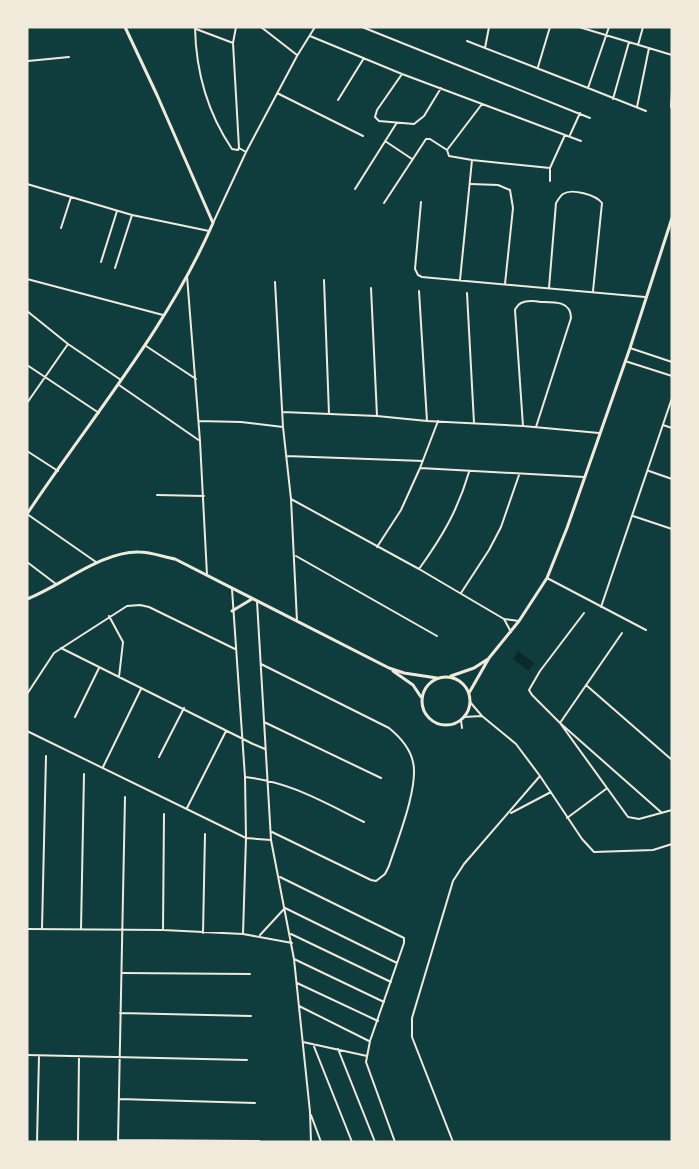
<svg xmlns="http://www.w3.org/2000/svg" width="699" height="1169" font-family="'Source Sans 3',sans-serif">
  <rect width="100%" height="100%" fill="#0f3d3e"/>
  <!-- water -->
  <path fill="#0a2a2b" d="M 518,651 L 534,663 L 529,671 L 513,659 Z"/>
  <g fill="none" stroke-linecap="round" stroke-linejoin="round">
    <!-- minor -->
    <path stroke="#f1e9da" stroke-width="2" d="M 236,27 L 233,43 L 239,148
      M 261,27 L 297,55
      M 362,27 L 590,118
      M 579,27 L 672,55
      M 195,28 C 196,72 207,112 232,149 L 238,150 L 239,148 L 246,152
      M 196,29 L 233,43
      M 310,36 L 402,74 L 581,141
      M 467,41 L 588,88 L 609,27
      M 638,45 L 643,27
      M 485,48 L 489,27
      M 27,52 L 27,71
      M 28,61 L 69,57
      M 538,67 L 550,27
      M 402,74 L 377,110 L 375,117 L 379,121 L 414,124 L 424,116 L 441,88
      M 588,88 L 646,111
      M 277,93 L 363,136
      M 613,99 L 629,42
      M 338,100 L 364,58
      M 482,104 L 447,150 L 449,156 L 472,160 L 550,168
      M 637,107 L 649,48
      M 671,107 L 672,92
      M 570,135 L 580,113
      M 385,141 L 412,159
      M 550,181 L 550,168 L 565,135
      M 27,184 L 132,215 L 209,231
      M 471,184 L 498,185 L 510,190 L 513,208 L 505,284
      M 355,189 L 396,124
      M 421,202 L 415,269 L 418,275 L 422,277 L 645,297
      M 384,203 L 426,139 L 430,139 L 447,150
      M 213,223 L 246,152 L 297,56 L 315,27
      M 61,228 L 71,197
      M 101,262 L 117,211
      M 115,268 L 132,215
      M 187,276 L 200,441 L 207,575
      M 27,279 L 163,315
      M 324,280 L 329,414
      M 460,280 L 472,160
      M 275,282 L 283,427 L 291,499 L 297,621
      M 371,288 L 377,416
      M 549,288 L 556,203 C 558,200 560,196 563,194 C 572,188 596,195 602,203 L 593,291
      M 419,291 L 427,421
      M 467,293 L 474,423
      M 27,311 L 68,344 L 121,380
      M 146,346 L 196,379
      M 630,348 L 672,362
      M 625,361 L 672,376
      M 27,365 L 99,413
      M 119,385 L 200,441
      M 27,403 L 68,344
      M 283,412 L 377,416 L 427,421 L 523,426 L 599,433
      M 199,421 L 241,422 L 283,427
      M 663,425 L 672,428
      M 523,426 L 515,310 C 517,306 517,305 521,303 C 527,300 535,301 541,302 C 554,302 571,301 571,318 L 536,427
      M 27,451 L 58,471
      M 286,456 L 423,461
      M 420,468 L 584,477
      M 649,471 L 672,479
      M 157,495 L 204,496
      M 291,499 L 419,569 L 504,619 L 519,621
      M 27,514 L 96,562
      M 633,516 L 672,529
      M 377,547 L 401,510 L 420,468 L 438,421
      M 296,556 L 437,636
      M 27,562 L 56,584
      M 419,569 C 442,537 458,510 469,472
      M 547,578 L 646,630
      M 232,589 L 245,777 L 246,838 L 243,934
      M 461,593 L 489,550 L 501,527 L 519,475
      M 257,601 L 271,840 L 294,959 L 310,1112 L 311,1142
      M 601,607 L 672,398
      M 584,613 L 540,671 L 529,690 L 532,695 L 560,723 L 628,817 L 639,819 L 672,810
      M 109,616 L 123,642 L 119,677
      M 504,619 L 511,632
      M 622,633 L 560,723 L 662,813
      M 61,648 L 253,744 L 265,749
      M 261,664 L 389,728 C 400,737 410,748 413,762 C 419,787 397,841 389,866 L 385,874 L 376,881 L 371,880 L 272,832
      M 586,685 L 672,760
      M 27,694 L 54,653 L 127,606 L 140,605 L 149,607 L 235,649
      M 470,702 L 482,716 L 516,744 L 540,776 L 582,839 L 594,852 L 653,850 L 672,844
      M 75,717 L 99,668
      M 464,717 L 482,716
      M 461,720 L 462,728
      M 264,722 L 381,778
      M 27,731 L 246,838 L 271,840
      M 159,757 L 184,708
      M 103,767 L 141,689
      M 245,777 C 291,782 323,802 364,822
      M 187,808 L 226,731
      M 511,813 L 551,792
      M 567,818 L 606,789
      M 280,877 L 404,938 L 404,943 L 370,1041 L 366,1062 L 395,1142
      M 27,929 L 163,930 L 243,934 L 292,943
      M 42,929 L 46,756
      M 81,929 L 84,774
      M 163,930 L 164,814
      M 203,933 L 205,834
      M 291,934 L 391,982
      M 260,935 L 285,908 L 397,963
      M 294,959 L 384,1002
      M 123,973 L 250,974
      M 297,983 L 378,1021
      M 299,1006 L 369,1041
      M 120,1013 L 251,1016
      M 303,1042 L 367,1056
      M 313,1044 L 352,1142
      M 338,1049 L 375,1142
      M 27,1055 L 247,1060
      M 119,1099 L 255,1103
      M 311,1115 L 321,1142
      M 118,1140 L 259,1141
      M 37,1142 L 39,1056
      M 78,1142 L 79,1056
      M 118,1142 L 125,797
      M 453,1142 L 412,1037 L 412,1018 L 453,881 L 464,864 L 540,776"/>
    <!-- tertiary -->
    <path stroke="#f1e9da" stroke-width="3" d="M 27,514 C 90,419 167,329 213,223 L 157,95 L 125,27
      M 27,599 C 61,586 102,551 139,552 C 151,552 164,557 175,559 L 389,668 L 404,673 L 437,678
      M 232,611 L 252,599
      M 393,671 L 413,685 L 421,697
      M 451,676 L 474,668 L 488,659
      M422 701a24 24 0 1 1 48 0a24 24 0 1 1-48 0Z
      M 469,693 L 489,658 L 519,621 L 547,578 L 567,528 L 630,348 L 672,218"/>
  </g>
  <!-- border -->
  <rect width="699" height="1169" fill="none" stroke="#f1e9da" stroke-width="57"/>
</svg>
